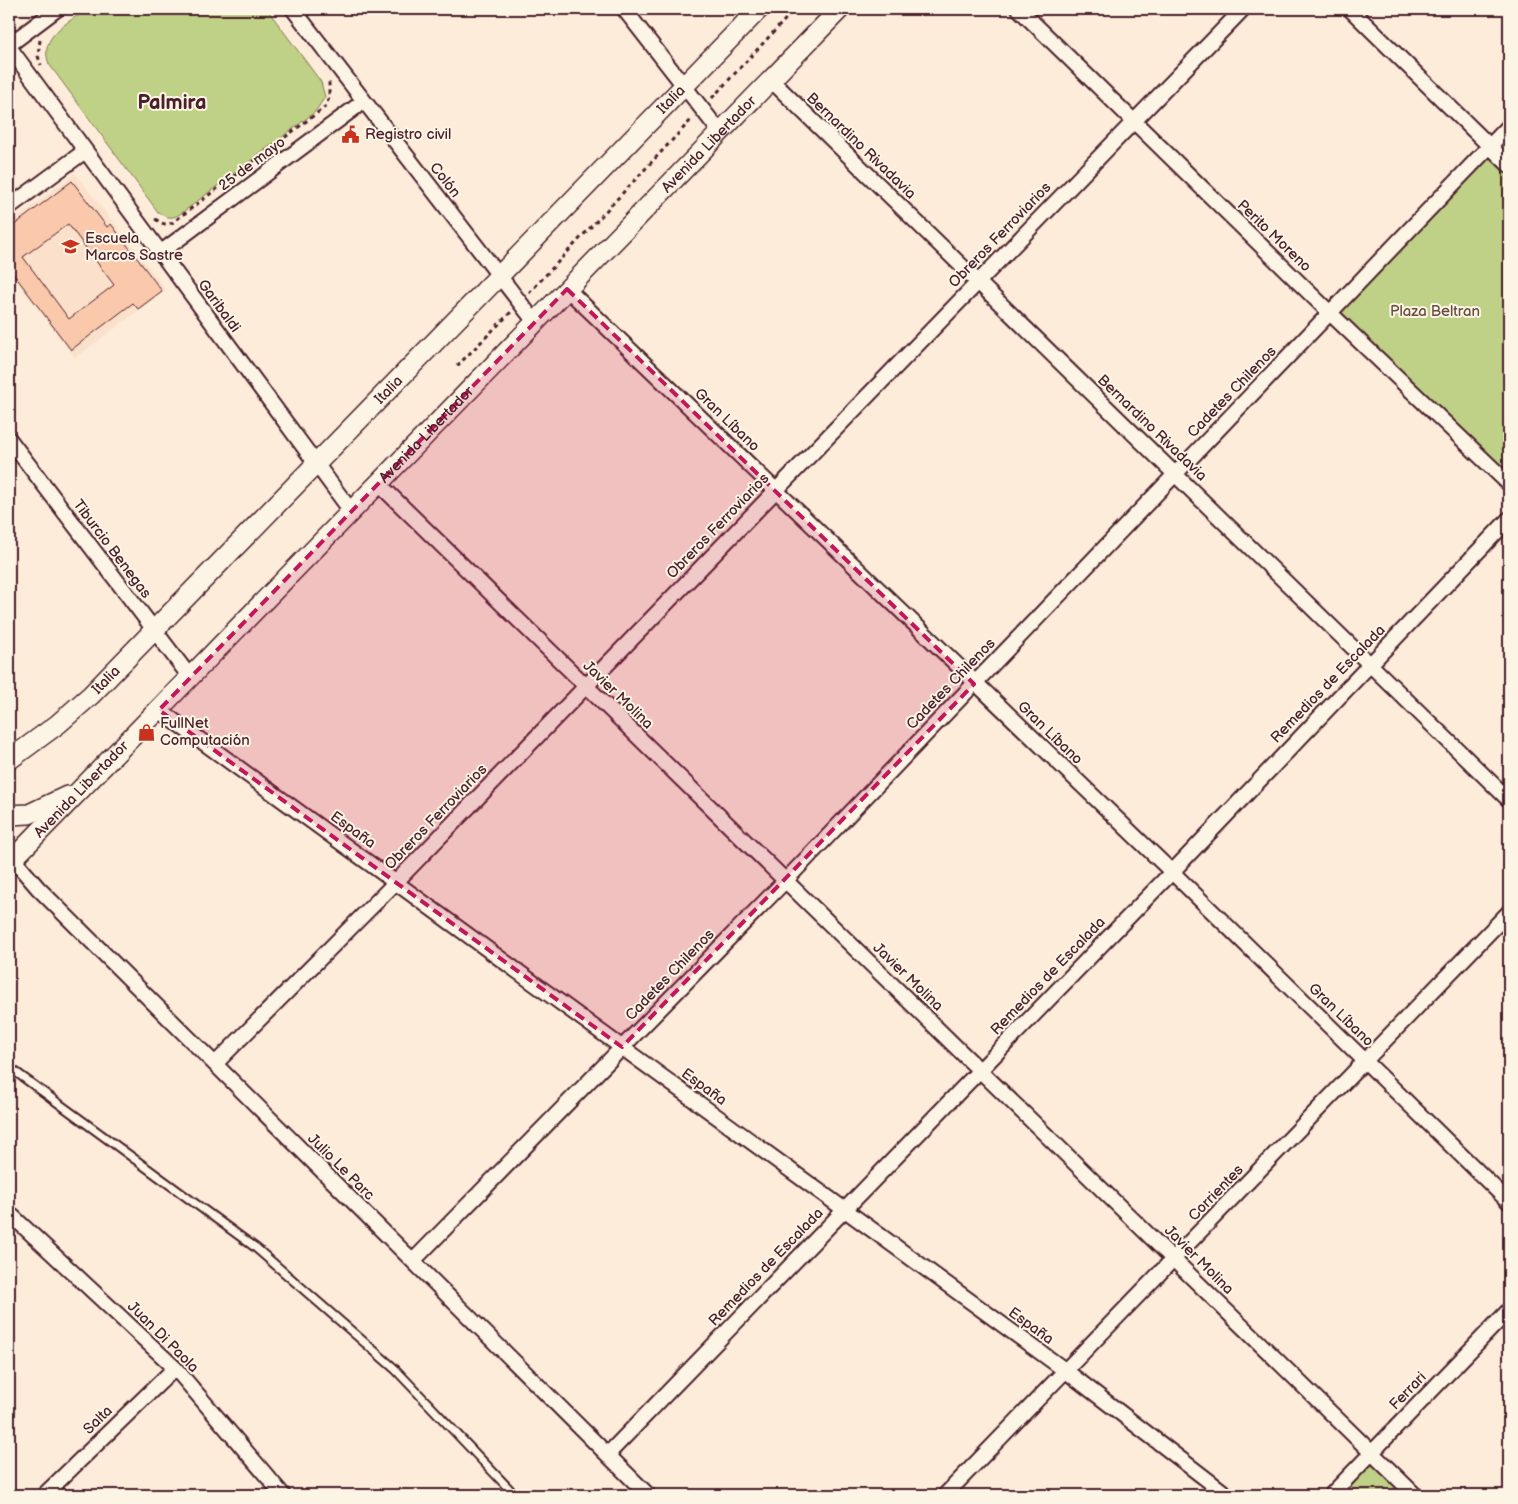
<svg xmlns="http://www.w3.org/2000/svg" width="1518" height="1504" font-family="'Balsamiq Sans',sans-serif">
  <rect width="100%" height="100%" fill="#fcecd9"/>
  <filter id="ink" filterUnits="userSpaceOnUse"><feTurbulence type="fractalNoise" baseFrequency=".02" numOctaves="2"/><feDisplacementMap in="SourceGraphic" scale="10" xChannelSelector="R" yChannelSelector="G"/><feConvolveMatrix kernelMatrix="1 2 1 2 8 2 1 2 1" color-interpolation-filters="sRGB"/></filter>
  <g filter="url(#ink)">
    <!-- built -->
    <path fill="#fbe1cb" d="M 75,173 L 166,290 L 75,358 L 9,271 L 9,224 Z"/>
    <!-- green -->
    <path fill="#bfd186" stroke="#847858" d="M 87,9 L 267,9 L 321,82 L 325,97 L 315,112 L 183,212 C 174,219 167,219 158,212 L 49,64 C 38,36 68,23 87,9 Z
      M 1490,145 L 1509,165 L 1509,484 L 1330,313 Z
      M 1371,1453 L 1415,1495 L 1331,1495 Z"/>
    <!-- building -->
    <path fill="#fac8ab" stroke="#4a1f2b" fill-rule="evenodd" d="M 72,181 L 107,227 L 111,224 L 162,291 L 138,309 L 133,303 L 71,350 L 9,268 L 9,229 ZM 68,224 L 114,285 L 69,319 L 23,257 Z"/>
    <g fill="none" stroke-linecap="round" stroke-linejoin="round">
      <defs>
        <path id="lane" d="M 9,1067 L 256,1248 L 395,1369 L 515,1495"/>
        <path id="street" d="M 293,9 L 535,322
          M 624,9 L 720,132
          M 1019,9 L 1330,313 L 1509,484
          M 1350,9 L 1509,165
          M 9,45 L 57,9
          M 9,47 L 351,511
          M 771,80 L 1509,800
          M 9,207 L 85,151
          M 160,253 L 364,101
          M 567,289 L 1172,872 L 1509,1202
          M 9,439 L 190,677
          M 378,483 L 1415,1495
          M 159,710 L 1066,1371 L 1227,1495
          M 9,863 L 13,859 L 38,888 L 648,1495
          M 215,1064 L 396,882 L 1243,9
          M 9,1213 L 175,1368 L 283,1495
          M 413,1261 L 785,881 L 1509,126
          M 608,1454 L 1172,872 L 1509,519
          M 44,1495 L 175,1368
          M 945,1495 L 1509,912
          M 1331,1495 L 1509,1310"/>
        <g id="secondary">
          <path id="s1" d="M 9,760 L 58,724 L 91,695 L 759,9"/>
          <path d="M 9,815 L 29,814 L 67,796"/>
          <path id="s2" d="M 9,854 L 13,859 L 840,9"/>
        </g>
      </defs>
      <!-- lane casing -->
      <use href="#lane" stroke="#4a1f2b" stroke-width="11"/>
      <!-- street casing -->
      <use href="#street" stroke="#4a1f2b" stroke-width="18"/>
      <!-- secondary casing -->
      <use href="#secondary" stroke="#4a1f2b" stroke-width="22"/>
      <!-- path -->
      <path stroke="#4a1f2b" stroke-width="3" stroke-dasharray="4 4" stroke-linecap="butt" d="M 40,40 L 38,56 L 41,65
        M 712,98 L 795,9
        M 155,219 L 164,224 L 172,223 L 325,107 L 329,98 L 329,81
        M 529,293 L 692,119
        M 457,366 L 511,312"/>
      <!-- lane -->
      <use href="#lane" stroke="#fcf5e5" stroke-width="7"/>
      <!-- street -->
      <use href="#street" stroke="#fcf5e5" stroke-width="14"/>
      <!-- secondary -->
      <use href="#secondary" stroke="#fcf5e5" stroke-width="19"/>
    </g>
  </g>
  <!-- marked area -->
  <path fill="#c2185b" fill-opacity="0.2" stroke="#c2185b" stroke-width="4" stroke-dasharray="10 6" stroke-linejoin="round" d="M 567,289 L 974,684 L 622,1047 L 159,710 Z"/>
  <!-- icons -->
  <defs>
    <symbol id="civic-bare" viewBox="-9 -9 18 18"><path d="M-.6-6.5H3V-4.5H.6V-3L4-1V1h2V6H-6V1h2V-1L-.6-3ZM-1.2 2.5V6h2.4V2.5Z" fill="#c8321e" stroke="#fcf5e5" stroke-width="2.5" paint-order="stroke"/></symbol>
    <symbol id="school-bare" viewBox="-9 -9 18 18"><path d="M0-5L7-2L0 1L-7-2ZM-4 1L0 2.5L4 1V4Q0 6-4 4Z" fill="#c8321e" stroke="#fcf5e5" stroke-width="2.5" paint-order="stroke"/></symbol>
    <symbol id="shop-bare" viewBox="-9 -9 18 18"><path d="M-5-2.5h2.3a2.7 3.5 0 0 1 5.4 0H5L5.5 6h-11ZM-1.5-2.5h3a1.5 2.3 0 0 0-3 0Z" fill="#c8321e" stroke="#fcf5e5" stroke-width="2.5" paint-order="stroke"/></symbol>
  </defs>
  <g fill-rule="evenodd">
    <use href="#civic-bare" x="338" y="122" width="25" height="25"/>
    <use href="#school-bare" x="58" y="234" width="25" height="25"/>
    <use href="#shop-bare" x="134" y="720" width="25" height="25"/>
  </g>
  <g text-anchor="middle" dominant-baseline="central" stroke-width="4" stroke-linejoin="round" paint-order="stroke">
    <!-- street labels -->
    <g font-size="15" fill="#4a1f2b" stroke="#fcf5e5">
      <text stroke="none"><textPath href="#s1" startOffset="936">Italia</textPath></text>
      <text stroke="none"><textPath href="#s2" startOffset="1004">Avenida Libertador</textPath></text>
      <text transform="translate(861 146) rotate(44)">Bernardino Rivadavia</text>
      <text transform="translate(252 164) rotate(-37)">25 de mayo</text>
      <text transform="translate(445 180) rotate(52)">Colón</text>
      <text transform="translate(1000 235) rotate(-46)">Obreros Ferroviarios</text>
      <text transform="translate(1274 236) rotate(44)">Perito Moreno</text>
      <text transform="translate(219 306) rotate(54)">Garibaldi</text>
      <text stroke="none"><textPath href="#s1" startOffset="531">Italia</textPath></text>
      <text transform="translate(1232 392) rotate(-46)">Cadetes Chilenos</text>
      <text transform="translate(727 420) rotate(44)">Gran Líbano</text>
      <text transform="translate(1152 428) rotate(44)">Bernardino Rivadavia</text>
      <text stroke="none"><textPath href="#s2" startOffset="599">Avenida Libertador</textPath></text>
      <text transform="translate(718 526) rotate(-46)">Obreros Ferroviarios</text>
      <text transform="translate(112 549) rotate(53)">Tiburcio Benegas</text>
      <text stroke="none"><textPath href="#s1" startOffset="126">Italia</textPath></text>
      <text transform="translate(951 684) rotate(-46)">Cadetes Chilenos</text>
      <text transform="translate(1328 684) rotate(-46)">Remedios de Escalada</text>
      <text transform="translate(618 695) rotate(44)">Javier Molina</text>
      <text transform="translate(1050 733) rotate(44)">Gran Líbano</text>
      <text stroke="none"><textPath href="#s2" startOffset="104">Avenida Libertador</textPath></text>
      <text transform="translate(436 817) rotate(-46)">Obreros Ferroviarios</text>
      <text transform="translate(353 830) rotate(36)">España</text>
      <text transform="translate(670 975) rotate(-46)">Cadetes Chilenos</text>
      <text transform="translate(1048 976) rotate(-46)">Remedios de Escalada</text>
      <text transform="translate(908 977) rotate(44)">Javier Molina</text>
      <text transform="translate(1341 1015) rotate(44)">Gran Líbano</text>
      <text transform="translate(704 1087) rotate(36)">España</text>
      <text transform="translate(341 1167) rotate(45)">Julio Le Parc</text>
      <text transform="translate(1216 1193) rotate(-46)">Corrientes</text>
      <text transform="translate(1199 1260) rotate(45)">Javier Molina</text>
      <text transform="translate(766 1267) rotate(-46)">Remedios de Escalada</text>
      <text transform="translate(1031 1326) rotate(36)">España</text>
      <text transform="translate(163 1337) rotate(45)">Juan Di Paola</text>
      <text transform="translate(1408 1391) rotate(-46)">Ferrari</text>
      <text transform="translate(98 1420) rotate(-44)">Salta</text>
    </g>
    <!-- poi labels -->
    <g font-size="15" fill="#4a1f2b" stroke="#fcf5e5" text-anchor="start">
      <text x="365" y="134">Registro civil</text>
      <text x="85" y="238">Escuela<tspan x="85" dy="17">Marcos Sastre</tspan></text>
      <text x="160" y="723">FullNet<tspan x="160" dy="17">Computación</tspan></text>
    </g>
    <!-- park labels -->
    <g font-size="15" fill="#674c42" stroke="#fcf5e5">
      <text x="1435" y="311">Plaza Beltran</text>
    </g>
    <!-- district labels -->
    <g font-size="20" font-weight="bold" fill="#4a1f2b" stroke="#fcf5e5">
      <text x="172" y="103">Palmira</text>
    </g>
  </g>
  <!-- margin -->
  <rect width="1518" height="1504" fill="none" stroke="#fcf5e5" stroke-width="30"/>
  <rect x="15" y="15" width="1488" height="1474" fill="none" stroke="#4a1f2b" stroke-width="2" filter="url(#ink)"/>
</svg>
